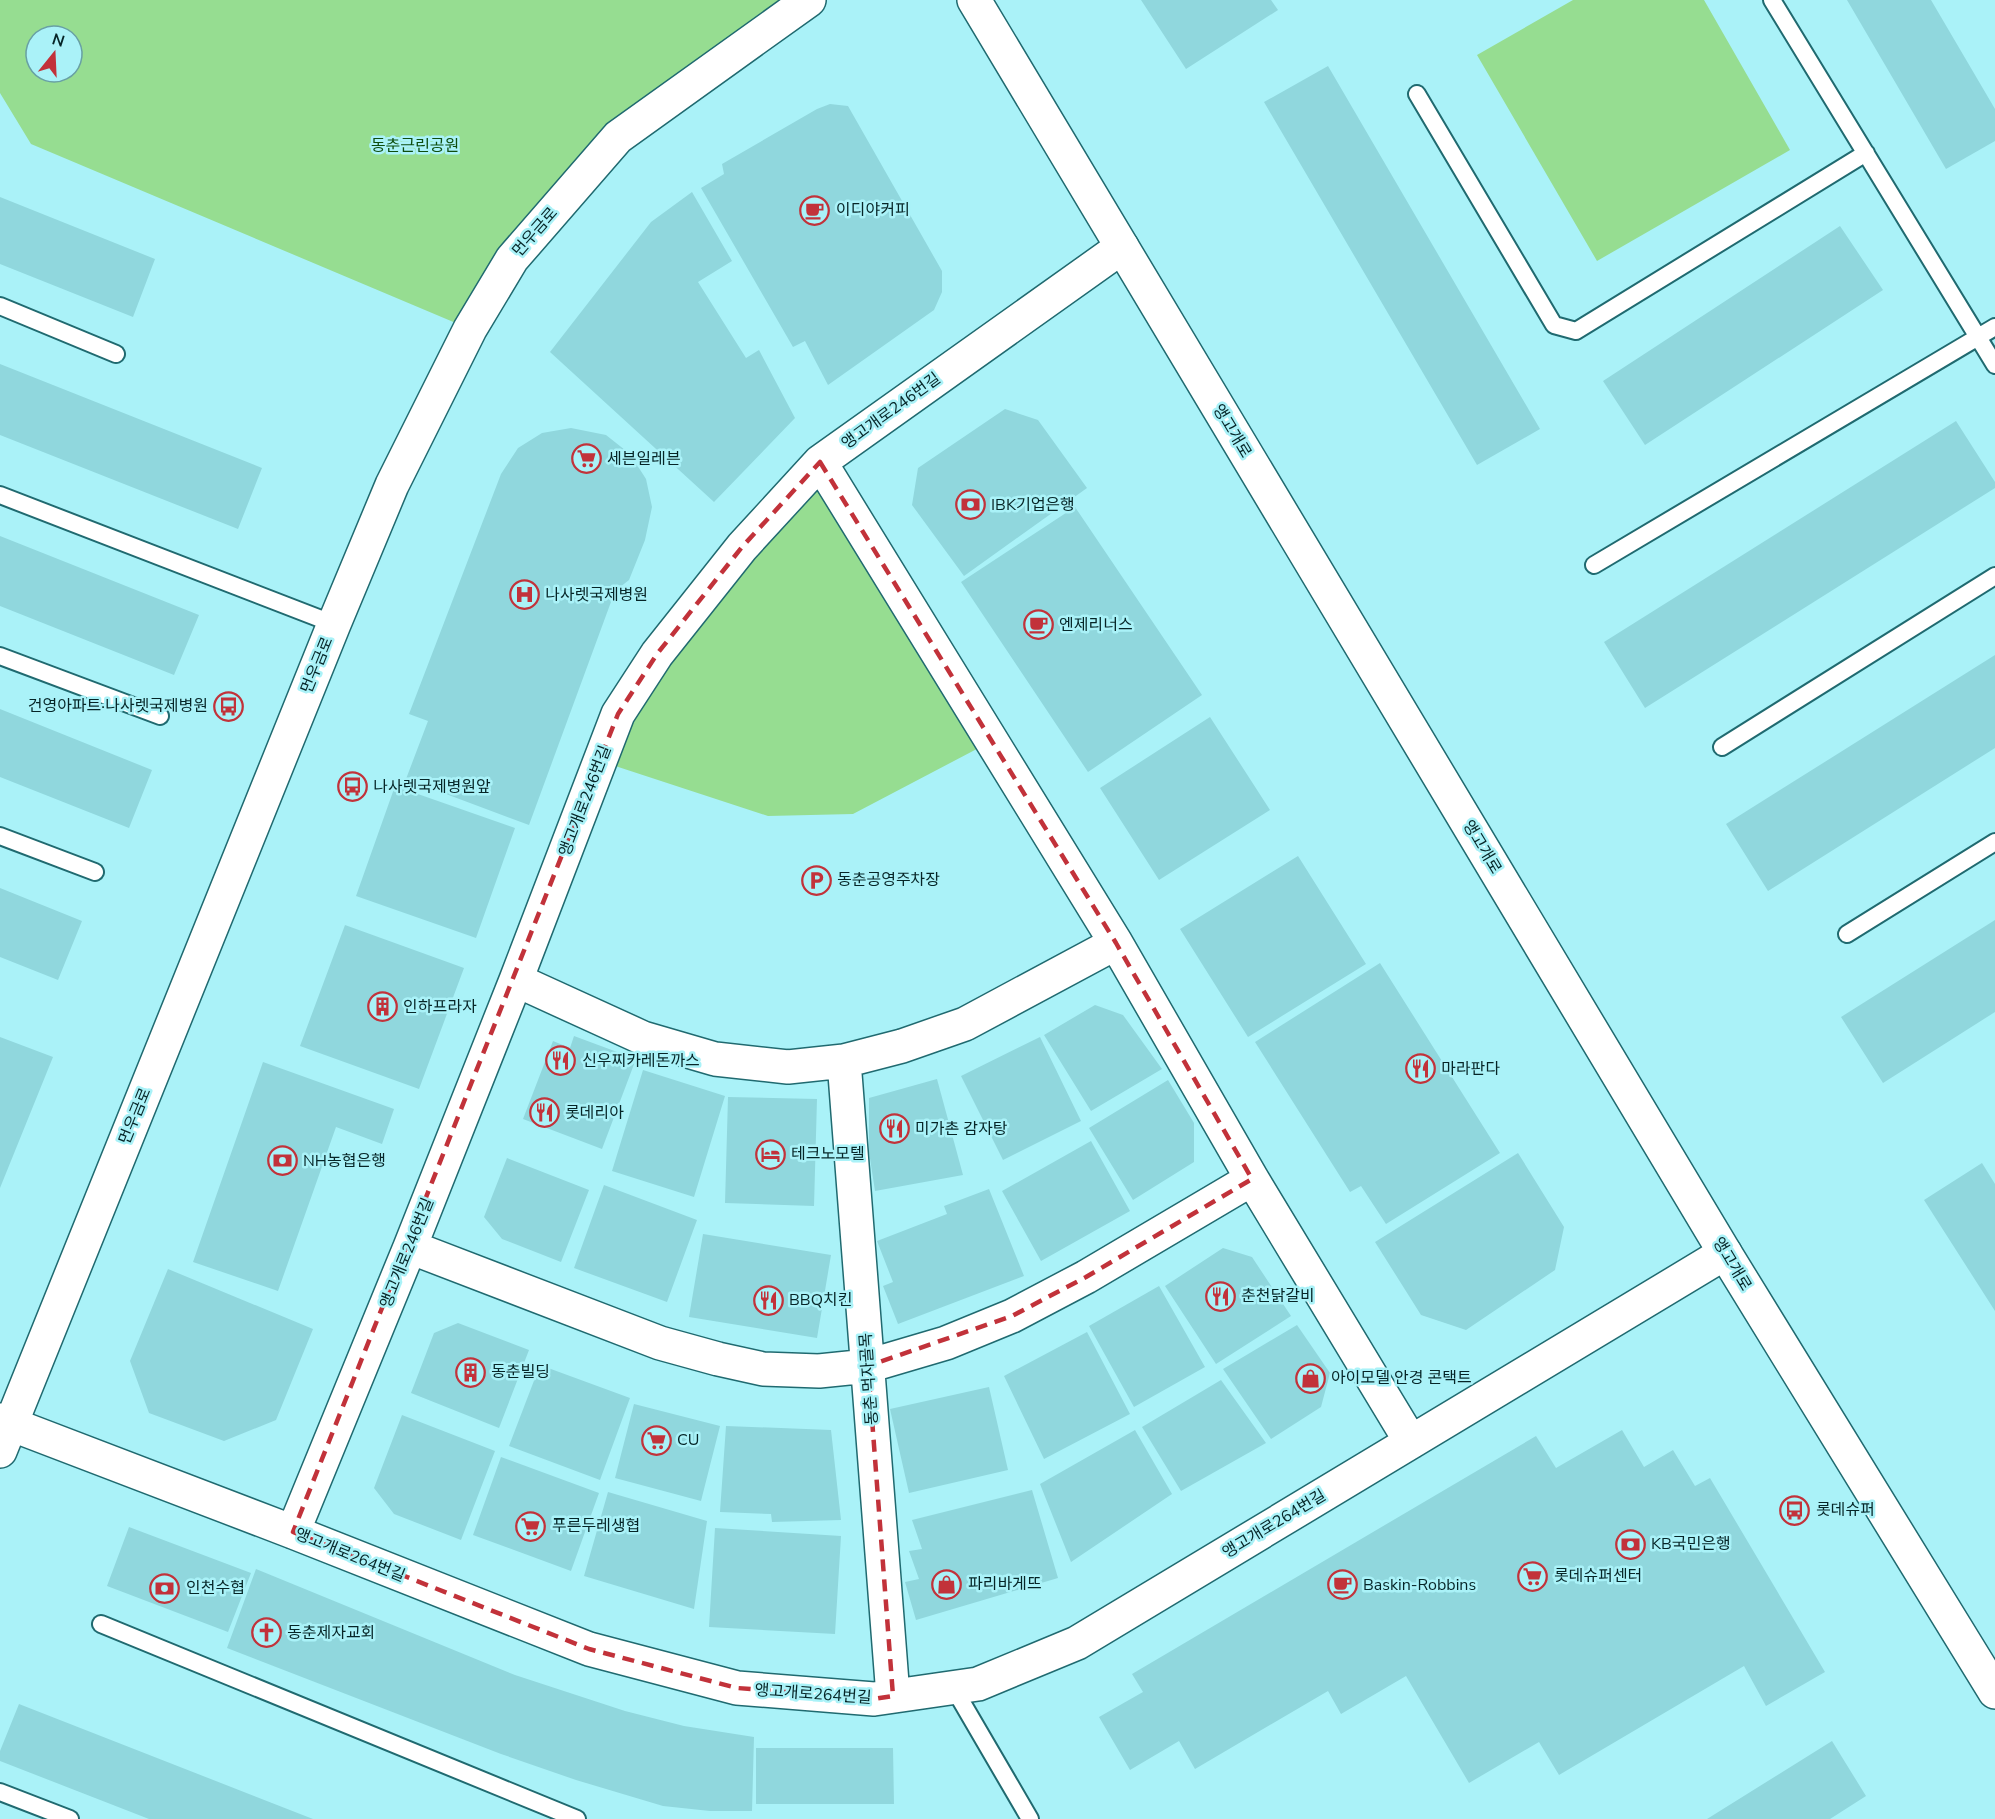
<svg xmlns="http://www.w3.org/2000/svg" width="1995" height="1819" font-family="'Nunito Sans','Noto Sans KR',sans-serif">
  <rect width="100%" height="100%" fill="#aaf2f8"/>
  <!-- green -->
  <path fill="#96dd91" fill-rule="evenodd" d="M 0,0 L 809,0 L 618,137 L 470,329 L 31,144 L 0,93 ZM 36,36 L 72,36 L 72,72 L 36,72 Z
    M 1573,0 L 1704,0 L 1790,150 L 1597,261 L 1477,55 Z
    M 820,462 L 992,741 L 853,814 L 768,816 L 600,761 L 618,714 Z"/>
  <!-- building -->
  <path fill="#90d7dd" d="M 1141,0 L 1271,0 L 1278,10 L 1186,69 Z
    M 1847,0 L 1931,0 L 1995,109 L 1995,141 L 1946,169 Z
    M 1328,66 L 1540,429 L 1477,465 L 1264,102 Z
    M 830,104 L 848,106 L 942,271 L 942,292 L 934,310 L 828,385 L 805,341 L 793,347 L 701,188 L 724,174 L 722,164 L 817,109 Z
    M 692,192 L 732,261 L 698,282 L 746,358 L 759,350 L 795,418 L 714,502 L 550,352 L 651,222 Z
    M 0,197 L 155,259 L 133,317 L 0,264 Z
    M 1840,226 L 1883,290 L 1645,445 L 1603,381 Z
    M 0,364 L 262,468 L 238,529 L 0,435 Z
    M 1005,409 L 1038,420 L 1087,488 L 964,576 L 912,505 L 918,468 Z
    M 1956,421 L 1995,482 L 1995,488 L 1645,708 L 1604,642 Z
    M 571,428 L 606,435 L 630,454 L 646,479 L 652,507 L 645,540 L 629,580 L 615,591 L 529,825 L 406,779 L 428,721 L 409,714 L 501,474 L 518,448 L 542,433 Z
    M 1075,507 L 1202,695 L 1088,772 L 961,582 Z
    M 0,536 L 199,615 L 174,675 L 0,606 Z
    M 1995,655 L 1995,748 L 1768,891 L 1726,824 Z
    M 0,709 L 152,770 L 129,828 L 0,777 Z
    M 1210,717 L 1270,810 L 1159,880 L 1100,788 Z
    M 395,786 L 515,828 L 476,938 L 356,896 Z
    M 1298,856 L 1366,964 L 1248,1037 L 1180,929 Z
    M 0,888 L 82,921 L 58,980 L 0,957 Z
    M 1995,920 L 1995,1012 L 1883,1083 L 1841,1017 Z
    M 345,925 L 464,968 L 419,1089 L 300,1046 Z
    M 1380,963 L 1500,1153 L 1386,1224 L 1361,1186 L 1350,1192 L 1255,1042 Z
    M 1095,1005 L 1123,1015 L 1162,1069 L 1091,1111 L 1044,1035 Z
    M 574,1036 L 636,1059 L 602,1149 L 523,1119 L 553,1041 L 570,1048 Z
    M 0,1037 L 53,1057 L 0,1188 Z
    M 1040,1037 L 1081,1121 L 1003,1160 L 961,1076 Z
    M 263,1062 L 394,1109 L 382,1144 L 336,1127 L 278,1291 L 193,1262 Z
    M 643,1070 L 725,1096 L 694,1197 L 612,1171 Z
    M 937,1079 L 963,1175 L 875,1191 L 869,1152 L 869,1098 Z
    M 1168,1080 L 1194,1123 L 1194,1162 L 1133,1200 L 1089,1128 Z
    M 728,1097 L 817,1099 L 814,1206 L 725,1203 Z
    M 1091,1141 L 1130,1211 L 1041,1261 L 1002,1191 Z
    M 1518,1153 L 1564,1227 L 1555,1270 L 1466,1330 L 1421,1315 L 1375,1242 Z
    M 507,1158 L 589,1190 L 561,1262 L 502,1239 L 484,1217 Z
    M 1982,1163 L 1995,1184 L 1995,1311 L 1924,1200 Z
    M 604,1185 L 697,1220 L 667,1302 L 574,1268 Z
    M 989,1189 L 1024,1276 L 898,1324 L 883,1286 L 893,1282 L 877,1241 L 947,1214 L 944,1206 Z
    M 703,1234 L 831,1255 L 817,1338 L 689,1317 Z
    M 1223,1248 L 1252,1257 L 1291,1316 L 1216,1364 L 1165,1286 Z
    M 168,1269 L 313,1329 L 276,1420 L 224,1441 L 149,1413 L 130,1361 Z
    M 1159,1286 L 1205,1367 L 1134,1407 L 1089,1326 Z
    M 458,1323 L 529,1350 L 499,1428 L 411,1393 L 434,1333 Z
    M 1297,1325 L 1330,1373 L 1321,1407 L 1271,1439 L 1223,1369 Z
    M 1087,1332 L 1130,1414 L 1044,1459 L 1004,1376 Z
    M 540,1365 L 630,1398 L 600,1480 L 509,1446 Z
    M 1221,1380 L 1266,1443 L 1181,1491 L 1142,1427 Z
    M 989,1387 L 1008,1470 L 909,1493 L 890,1409 Z
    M 634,1404 L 720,1426 L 701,1501 L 615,1478 Z
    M 402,1415 L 495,1451 L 461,1540 L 394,1514 L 374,1488 Z
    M 726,1426 L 831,1430 L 841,1520 L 772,1522 L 771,1514 L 720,1512 Z
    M 1135,1430 L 1172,1494 L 1071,1562 L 1040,1484 Z
    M 1622,1430 L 1644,1467 L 1673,1450 L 1695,1486 L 1710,1478 L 1825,1672 L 1766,1706 L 1744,1666 L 1559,1775 L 1539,1742 L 1469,1783 L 1406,1676 L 1341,1714 L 1328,1691 L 1195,1769 L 1179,1741 L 1130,1770 L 1099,1717 L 1143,1692 L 1132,1674 L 1536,1436 L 1556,1468 Z
    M 501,1457 L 599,1493 L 571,1571 L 473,1535 Z
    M 1032,1490 L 1058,1578 L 916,1620 L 905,1582 L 919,1579 L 909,1551 L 922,1549 L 912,1520 Z
    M 608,1492 L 707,1521 L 694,1609 L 584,1576 Z
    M 129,1527 L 251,1573 L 228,1632 L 107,1586 Z
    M 715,1528 L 841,1536 L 835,1634 L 709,1627 Z
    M 256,1569 L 515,1675 L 625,1711 L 684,1726 L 754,1737 L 752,1811 L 710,1811 L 663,1806 L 576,1780 L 501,1754 L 227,1648 Z
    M 19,1704 L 313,1819 L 149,1819 L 0,1761 L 0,1751 Z
    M 1832,1741 L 1866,1796 L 1830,1819 L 1707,1819 Z
    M 756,1748 L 893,1748 L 894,1804 L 756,1804 Z"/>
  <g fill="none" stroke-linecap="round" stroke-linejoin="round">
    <defs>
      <path id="lane" d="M 1772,0 L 1995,365
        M 1417,94 L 1554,325 L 1576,331 L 1866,153
        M 0,306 L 116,354
        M 0,495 L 334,624
        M 1594,565 L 1995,327
        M 0,656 L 160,716
        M 1722,747 L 1995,576
        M 0,836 L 95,872
        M 1847,934 L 1995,842
        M 101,1624 L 577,1819
        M 953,1687 L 1030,1819
        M 0,1792 L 70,1819"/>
      <path id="street" d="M 820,462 L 1116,943 L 1252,1179 L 1411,1442
        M 516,980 L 643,1038 L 715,1059 L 788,1067 L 844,1061 L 902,1046 L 965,1024 L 1116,943
        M 844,1061 L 893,1696
        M 410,1247 L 660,1343 L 718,1359 L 763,1369 L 819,1371 L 868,1366 L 946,1343 L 1012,1316 L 1086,1277 L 1252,1179
        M 0,1420 L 293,1532 L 589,1649 L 737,1688 L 874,1699 L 978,1684 L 1077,1643 L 1725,1253
        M 293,1532 L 410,1247 L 516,980 L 618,714 L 657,654 L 742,547 L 820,462 L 1122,247"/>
      <path id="secondary" d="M 974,0 L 1725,1253 L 1995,1692
        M 0,1451 L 334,624 L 392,485 L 470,329 L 512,259 L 618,137 L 809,0"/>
    </defs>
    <!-- lane casing -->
    <use href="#lane" stroke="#206a70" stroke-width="20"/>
    <!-- street casing -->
    <use href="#street" stroke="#206a70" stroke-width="36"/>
    <!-- secondary casing -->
    <use href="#secondary" stroke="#206a70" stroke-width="36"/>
    <!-- lane -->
    <use href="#lane" stroke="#fff" stroke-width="16"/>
    <!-- street -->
    <use href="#street" stroke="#fff" stroke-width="33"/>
    <!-- secondary -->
    <use href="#secondary" stroke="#fff" stroke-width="33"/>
  </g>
  <!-- marked area -->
  <path fill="none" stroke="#c2323a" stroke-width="4.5" stroke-dasharray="12 8" stroke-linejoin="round" d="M 820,462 L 1116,943 L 1252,1179 L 1086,1277 L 1012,1316 L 868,1366 L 893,1696 L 874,1699 L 737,1688 L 589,1649 L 293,1532 L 618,714 L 657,654 L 742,547 Z"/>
  <!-- icons -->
  <defs>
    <symbol id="cafe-ring" viewBox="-11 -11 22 22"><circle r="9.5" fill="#aaf2f8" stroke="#c2323a" stroke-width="1.5"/><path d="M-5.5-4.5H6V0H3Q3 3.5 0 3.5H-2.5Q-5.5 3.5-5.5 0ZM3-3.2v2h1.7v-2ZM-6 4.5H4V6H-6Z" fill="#c2323a"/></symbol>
    <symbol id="supermarket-ring" viewBox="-11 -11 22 22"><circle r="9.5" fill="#aaf2f8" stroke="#c2323a" stroke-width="1.5"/><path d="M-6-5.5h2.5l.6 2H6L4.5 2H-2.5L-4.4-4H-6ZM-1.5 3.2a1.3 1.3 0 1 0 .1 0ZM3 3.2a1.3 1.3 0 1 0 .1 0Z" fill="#c2323a"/></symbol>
    <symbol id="bank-ring" viewBox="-11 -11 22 22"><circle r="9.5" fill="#aaf2f8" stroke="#c2323a" stroke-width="1.5"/><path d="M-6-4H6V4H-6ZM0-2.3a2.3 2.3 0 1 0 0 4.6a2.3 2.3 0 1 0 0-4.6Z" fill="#c2323a"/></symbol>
    <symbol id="hospital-ring" viewBox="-11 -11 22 22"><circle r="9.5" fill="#aaf2f8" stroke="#c2323a" stroke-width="1.5"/><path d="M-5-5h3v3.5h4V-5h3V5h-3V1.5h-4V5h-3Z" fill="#c2323a"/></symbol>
    <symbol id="bus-ring" viewBox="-11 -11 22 22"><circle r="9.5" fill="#aaf2f8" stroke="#c2323a" stroke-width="1.5"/><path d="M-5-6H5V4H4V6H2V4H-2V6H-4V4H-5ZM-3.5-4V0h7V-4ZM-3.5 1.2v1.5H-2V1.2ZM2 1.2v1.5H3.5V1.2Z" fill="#c2323a"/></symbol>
    <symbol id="parking-ring" viewBox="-11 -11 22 22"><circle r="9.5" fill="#aaf2f8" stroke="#c2323a" stroke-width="1.5"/><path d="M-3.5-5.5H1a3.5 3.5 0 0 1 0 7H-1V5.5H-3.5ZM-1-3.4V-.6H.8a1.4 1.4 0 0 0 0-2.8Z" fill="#c2323a"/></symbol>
    <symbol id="building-ring" viewBox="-11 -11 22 22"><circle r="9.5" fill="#aaf2f8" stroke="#c2323a" stroke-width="1.5"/><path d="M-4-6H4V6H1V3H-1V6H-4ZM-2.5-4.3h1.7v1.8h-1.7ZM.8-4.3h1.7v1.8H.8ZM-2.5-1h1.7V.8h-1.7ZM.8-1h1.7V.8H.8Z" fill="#c2323a"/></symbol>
    <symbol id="restaurant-ring" viewBox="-11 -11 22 22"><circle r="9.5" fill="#aaf2f8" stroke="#c2323a" stroke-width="1.5"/><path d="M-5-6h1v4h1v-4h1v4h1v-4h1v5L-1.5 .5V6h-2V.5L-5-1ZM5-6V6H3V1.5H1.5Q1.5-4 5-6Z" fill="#c2323a"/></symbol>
    <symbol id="hotel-ring" viewBox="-11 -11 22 22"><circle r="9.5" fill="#aaf2f8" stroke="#c2323a" stroke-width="1.5"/><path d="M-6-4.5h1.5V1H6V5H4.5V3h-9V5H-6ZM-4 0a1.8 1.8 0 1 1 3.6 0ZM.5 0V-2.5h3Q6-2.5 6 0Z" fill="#c2323a"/></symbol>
    <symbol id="shop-ring" viewBox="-11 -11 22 22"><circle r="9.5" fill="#aaf2f8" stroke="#c2323a" stroke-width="1.5"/><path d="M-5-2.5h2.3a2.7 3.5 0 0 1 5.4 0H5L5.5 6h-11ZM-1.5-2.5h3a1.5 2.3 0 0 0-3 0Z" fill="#c2323a"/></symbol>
    <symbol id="church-ring" viewBox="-11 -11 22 22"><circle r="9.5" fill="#aaf2f8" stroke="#c2323a" stroke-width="1.5"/><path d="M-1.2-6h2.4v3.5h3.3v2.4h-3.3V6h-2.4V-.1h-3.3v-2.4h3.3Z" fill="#c2323a"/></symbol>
  </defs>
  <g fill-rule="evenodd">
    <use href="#cafe-ring" x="798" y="194" width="33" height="33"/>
    <use href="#supermarket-ring" x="570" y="442" width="33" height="33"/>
    <use href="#bank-ring" x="954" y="488" width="33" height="33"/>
    <use href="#hospital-ring" x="508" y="578" width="33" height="33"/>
    <use href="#cafe-ring" x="1022" y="608" width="33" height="33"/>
    <use href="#bus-ring" x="212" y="690" width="33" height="33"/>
    <use href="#bus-ring" x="336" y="770" width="33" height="33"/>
    <use href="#parking-ring" x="800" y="864" width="33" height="33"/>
    <use href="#building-ring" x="366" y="990" width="33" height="33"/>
    <use href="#restaurant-ring" x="544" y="1044" width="33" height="33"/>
    <use href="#restaurant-ring" x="1404" y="1052" width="33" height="33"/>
    <use href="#restaurant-ring" x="528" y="1096" width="33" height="33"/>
    <use href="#restaurant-ring" x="878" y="1112" width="33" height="33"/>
    <use href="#hotel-ring" x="754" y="1138" width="33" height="33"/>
    <use href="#bank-ring" x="266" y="1144" width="33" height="33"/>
    <use href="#restaurant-ring" x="1204" y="1280" width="33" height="33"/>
    <use href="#restaurant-ring" x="752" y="1284" width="33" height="33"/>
    <use href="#building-ring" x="454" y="1356" width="33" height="33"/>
    <use href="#shop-ring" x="1294" y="1362" width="33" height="33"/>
    <use href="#supermarket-ring" x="640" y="1424" width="33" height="33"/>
    <use href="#bus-ring" x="1778" y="1494" width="33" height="33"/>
    <use href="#supermarket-ring" x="514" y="1510" width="33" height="33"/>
    <use href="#bank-ring" x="1614" y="1528" width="33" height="33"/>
    <use href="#supermarket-ring" x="1516" y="1560" width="33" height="33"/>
    <use href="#shop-ring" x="930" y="1568" width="33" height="33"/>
    <use href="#cafe-ring" x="1326" y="1568" width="33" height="33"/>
    <use href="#bank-ring" x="148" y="1572" width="33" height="33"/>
    <use href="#church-ring" x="250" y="1616" width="33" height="33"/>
  </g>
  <g text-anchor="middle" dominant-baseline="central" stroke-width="5" stroke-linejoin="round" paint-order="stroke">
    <!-- park labels -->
    <g font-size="16" fill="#0e4d0d" stroke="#aaf2f8">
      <text x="415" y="146">동춘근린공원</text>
    </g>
    <!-- poi labels -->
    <g font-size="16" fill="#062527" stroke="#aaf2f8" text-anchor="start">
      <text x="836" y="210">이디야커피</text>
      <text x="607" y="459">세븐일레븐</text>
      <text x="991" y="505">IBK기업은행</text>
      <text x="545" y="595">나사렛국제병원</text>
      <text x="1059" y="625">엔제리너스</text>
      <text x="208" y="706" text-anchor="end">건영아파트·나사렛국제병원</text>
      <text x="373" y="787">나사렛국제병원앞</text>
      <text x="837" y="880">동춘공영주차장</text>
      <text x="403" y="1007">인하프라자</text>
      <text x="582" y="1061">신우찌카레돈까스</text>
      <text x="1441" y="1069">마라판다</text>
      <text x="565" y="1113">롯데리아</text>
      <text x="915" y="1129">미가촌 감자탕</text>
      <text x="791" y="1154">테크노모텔</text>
      <text x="303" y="1161">NH농협은행</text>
      <text x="1241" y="1296">춘천닭갈비</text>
      <text x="789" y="1300">BBQ치킨</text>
      <text x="491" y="1372">동춘빌딩</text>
      <text x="1331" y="1378">아이모델 안경 콘택트</text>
      <text x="677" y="1440">CU</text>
      <text x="1816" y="1510">롯데슈퍼</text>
      <text x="552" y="1526">푸른두레생협</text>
      <text x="1651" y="1544">KB국민은행</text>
      <text x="1554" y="1576">롯데슈퍼센터</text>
      <text x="968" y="1584">파리바게뜨</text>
      <text x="1363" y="1585">Baskin-Robbins</text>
      <text x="186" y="1588">인천수협</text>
      <text x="287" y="1633">동춘제자교회</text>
    </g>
    <!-- street labels -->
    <g font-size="16" fill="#062527" stroke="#aaf2f8">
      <text transform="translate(535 232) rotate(-49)">먼우금로</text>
      <text transform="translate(891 411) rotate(-36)">앵고개로246번길</text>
      <text transform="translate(1232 431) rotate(59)">앵고개로</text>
      <text transform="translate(317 665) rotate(-68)">먼우금로</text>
      <text transform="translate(585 801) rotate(-69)">앵고개로246번길</text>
      <text transform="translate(1482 847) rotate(59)">앵고개로</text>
      <text transform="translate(135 1116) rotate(-68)">먼우금로</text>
      <text transform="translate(407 1253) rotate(-68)">앵고개로246번길</text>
      <text transform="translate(1732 1264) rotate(59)">앵고개로</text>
      <text transform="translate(869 1379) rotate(-94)">동춘 먹자골목</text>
      <text transform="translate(1274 1524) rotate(-31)">앵고개로264번길</text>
      <text transform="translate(350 1555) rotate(22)">앵고개로264번길</text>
      <text transform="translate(813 1694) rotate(4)">앵고개로264번길</text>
    </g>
  </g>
  <!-- north arrow -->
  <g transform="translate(54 54) rotate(18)"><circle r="28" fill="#aaf2f8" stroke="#68a0a4" stroke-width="1.5"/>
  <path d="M0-4.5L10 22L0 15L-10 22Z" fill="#c2323a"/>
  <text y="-9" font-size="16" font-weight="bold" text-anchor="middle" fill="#062527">N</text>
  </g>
</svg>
